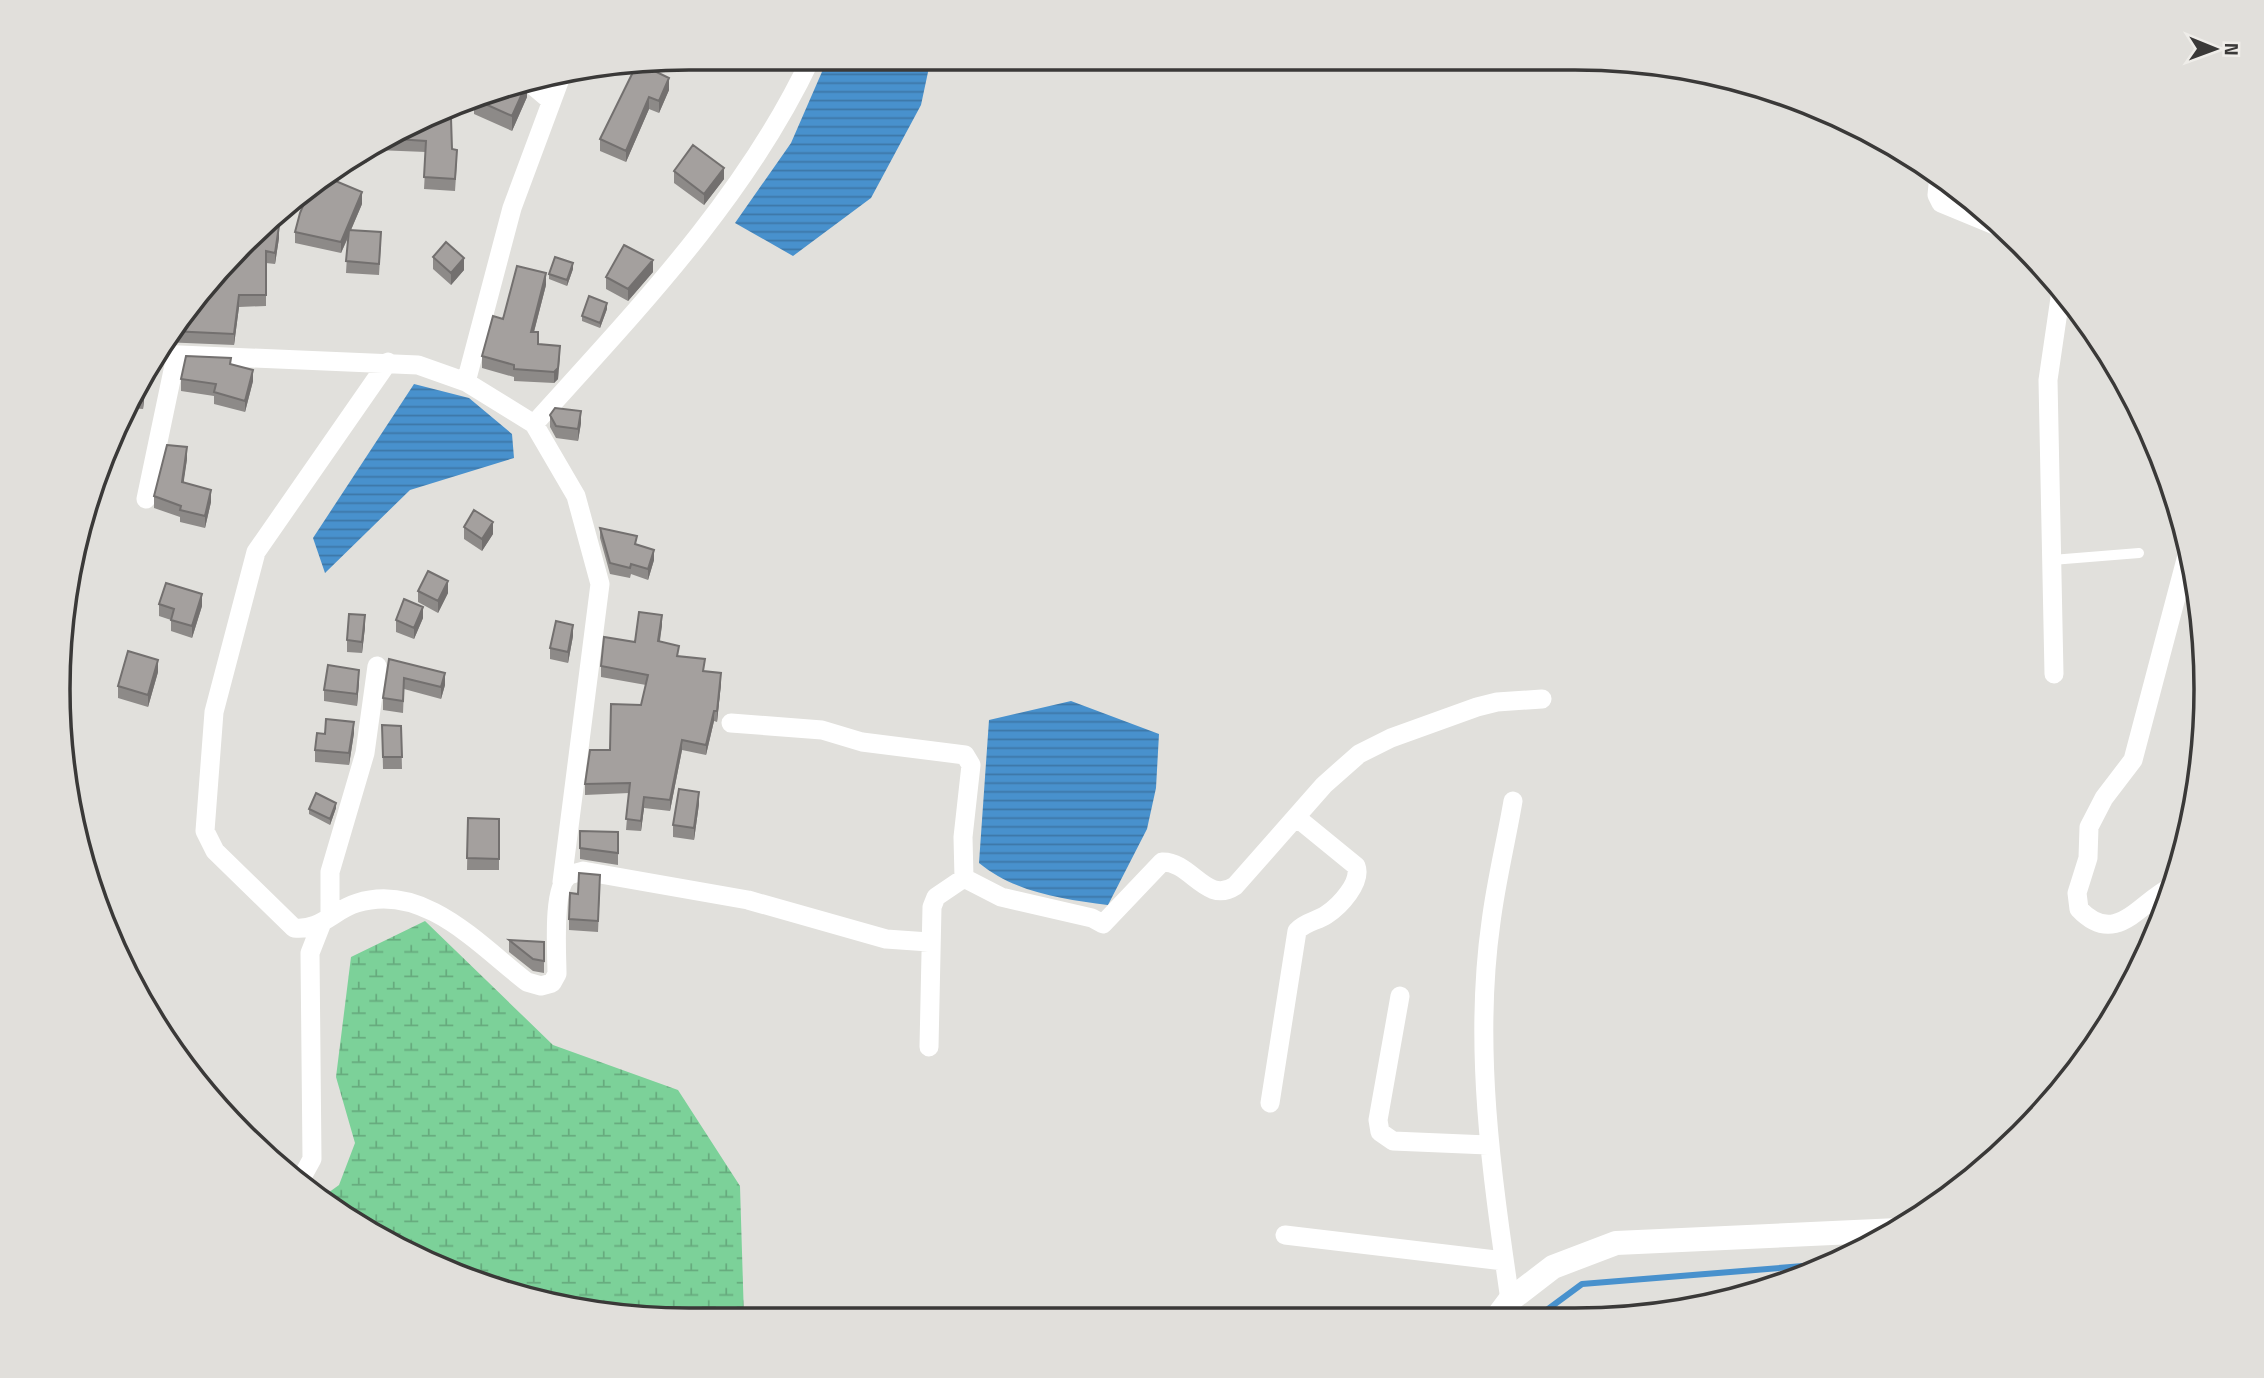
<svg xmlns="http://www.w3.org/2000/svg" width="2264" height="1378" font-family="'Titillium Web',sans-serif">
  <defs>
    <pattern id="wetland-marsh" width="20" height="14" patternUnits="userSpaceOnUse" patternTransform="scale(1.75)"><rect width="20" height="14" fill="#7cd199"/><path d="M1 5h8M5 5V1M11 12h8M15 12V8" fill="none" stroke="#67ab7e"/></pattern>
    <pattern id="water-rules" width="6" height="5" patternUnits="userSpaceOnUse" patternTransform="scale(1.75)"><rect width="6" height="5" fill="#4891cd"/><path d="M0 2.5h6" fill="none" stroke="#3d77a7"/></pattern>
  </defs>
  <rect width="100%" height="100%" fill="#e1e0dc"/>
  <!-- wetland -->
  <path fill="url(#wetland-marsh)" d="M 425,921 L 553,1045 L 678,1090 L 740,1186 L 744,1318 L 647,1319 L 486,1287 L 338,1214 L 321,1198 L 339,1185 L 355,1143 L 336,1077 L 351,957 Z"/>
  <!-- water -->
  <path fill="url(#water-rules)" d="M 828,58 L 931,58 L 921,105 L 871,198 L 793,256 L 735,223 L 791,143 Z
    M 414,384 L 469,398 L 512,434 L 514,458 L 410,490 L 325,573 L 313,538 Z
    M 1071,701 L 1159,734 L 1156,788 L 1147,829 L 1108,905 C 1062,899 1016,893 979,863 L 989,720 Z"/>
  <g fill="none" stroke-linecap="round" stroke-linejoin="round">
    <!-- stream -->
    <path stroke="#4891cd" stroke-width="6" d="M 1540,1315 L 1582,1284 L 1828,1264"/>
    <!-- service -->
    <path stroke="#fff" stroke-width="10" d="M 2052,560 L 2139,553"/>
    <!-- minor -->
    <path stroke="#fff" stroke-width="19" d="M 531,84 L 550,100
      M 1939,175 L 1937,195 L 1941,203 L 2004,229
      M 157,354 L 418,365 L 466,382 L 534,424 L 576,496 L 600,584 L 562,882
      M 388,362 L 256,552 L 214,712 L 205,831 L 215,851 L 294,928 C 321,931 333,910 357,903 C 424,882 479,945 527,982 L 541,986 L 552,983 L 557,974 C 557,953 552,889 568,876 C 572,873 578,873 583,871 L 748,900 L 886,939 L 929,942
      M 466,382 L 512,208 L 560,79
      M 534,424 C 636,311 746,197 811,58
      M 146,499 L 176,356
      M 2054,674 L 2048,380 L 2061,291
      M 731,723 L 822,730 L 862,742 L 965,755 L 971,765 L 963,837 L 964,878 L 1001,897 L 1092,918 L 1103,924 L 1162,862 C 1191,861 1206,905 1235,886 L 1324,785 L 1359,754 L 1391,738 L 1477,707 L 1497,702 L 1542,699
      M 2176,872 L 2183,849
      M 2171,887 C 2140,902 2116,948 2079,909 L 2077,893 L 2088,858 L 2089,827 L 2104,798 L 2133,760 L 2189,548
      M 330,917 L 330,872 L 365,753 L 377,666
      M 1400,996 L 1378,1120 L 1380,1132 L 1393,1141 L 1488,1145
      M 929,1047 L 932,907 L 936,897 L 964,878
      M 1270,1103 L 1297,931 C 1305,922 1317,921 1326,915 C 1340,906 1362,882 1356,866 L 1296,817
      M 301,1179 L 312,1159 L 310,953 L 321,925
      M 1285,1235 L 1504,1261
      M 1510,1300 C 1492,1176 1473,1048 1491,922 C 1496,882 1506,842 1513,801"/>
    <!-- tertiary -->
    <path stroke="#fff" stroke-width="24" d="M 1498,1316 L 1510,1300 L 1553,1267 L 1616,1243 L 1898,1230"/>
  </g>
  <!-- wall -->
  <path fill="#8d8a88" d="M 636,66 L 669,90 L 659,113 L 649,109 L 626,162 L 600,151 L 600,139 Z
    M 527,84 L 527,97 L 512,131 L 474,114 L 474,99 Z
    M 434,119 L 452,149 L 457,161 L 455,191 L 424,189 L 426,152 L 376,150 Z
    M 370,153 L 366,163 L 358,160 Z
    M 674,171 L 724,179 L 704,205 L 674,183 Z
    M 362,204 L 351,230 L 381,243 L 379,275 L 346,273 L 348,238 L 341,253 L 295,243 L 295,232 Z
    M 270,225 L 279,238 L 275,264 L 266,263 L 266,306 L 239,307 L 234,345 L 162,342 L 164,338 Z
    M 433,257 L 464,270 L 451,285 L 433,269 Z
    M 573,269 L 567,286 L 549,279 L 549,274 Z
    M 653,272 L 628,301 L 606,289 L 606,277 Z
    M 546,285 L 534,332 L 538,344 L 560,357 L 558,379 L 554,383 L 514,381 L 514,377 L 482,368 L 482,356 L 503,319 Z
    M 607,309 L 600,328 L 582,321 L 582,316 Z
    M 231,364 L 253,381 L 245,412 L 214,404 L 214,396 L 181,391 L 181,379 Z
    M 147,373 L 143,409 L 130,408 Z
    M 550,415 L 581,423 L 578,441 L 556,438 L 550,427 Z
    M 187,459 L 183,483 L 211,502 L 205,528 L 180,522 L 180,517 L 154,508 L 154,496 Z
    M 464,527 L 493,534 L 482,551 L 464,539 Z
    M 600,528 L 637,544 L 654,560 L 648,580 L 631,574 L 630,578 L 610,574 L 600,538 Z
    M 418,591 L 448,593 L 438,613 L 418,602 Z
    M 159,604 L 202,606 L 192,638 L 171,631 L 171,620 L 159,616 Z
    M 423,618 L 414,639 L 396,632 L 396,620 Z
    M 662,625 L 660,641 L 679,656 L 705,671 L 721,684 L 717,722 L 714,721 L 706,755 L 682,750 L 670,811 L 644,808 L 641,831 L 626,830 L 629,793 L 585,795 L 585,784 L 641,705 L 646,685 L 601,677 L 601,666 Z
    M 365,627 L 362,653 L 347,652 L 347,640 Z
    M 573,636 L 568,663 L 550,659 L 550,648 Z
    M 389,659 L 445,685 L 441,699 L 404,689 L 403,713 L 383,710 L 383,698 Z
    M 158,672 L 148,707 L 118,698 L 118,686 Z
    M 359,681 L 357,706 L 324,701 L 324,690 Z
    M 382,725 L 401,726 L 402,769 L 383,769 Z
    M 354,733 L 349,765 L 315,762 L 315,750 L 325,734 Z
    M 699,804 L 694,840 L 673,837 L 673,825 Z
    M 336,808 L 330,825 L 309,814 L 309,809 Z
    M 468,818 L 499,819 L 499,870 L 467,870 Z
    M 580,831 L 618,832 L 618,865 L 580,859 Z
    M 600,886 L 598,932 L 569,930 L 569,919 L 578,894 Z
    M 509,940 L 544,942 L 544,973 L 533,971 L 509,952 Z"/>
  <!-- shaded-wall -->
  <path fill="#73706f" d="M 669,78 L 669,90 L 659,113 L 659,101 Z
    M 527,84 L 527,97 L 512,131 L 512,116 L 526,85 Z
    M 649,97 L 649,109 L 626,162 L 626,151 Z
    M 370,153 L 366,163 L 366,155 Z
    M 724,168 L 724,179 L 704,205 L 704,194 Z
    M 362,192 L 362,204 L 341,253 L 341,242 Z
    M 279,226 L 279,238 L 275,264 L 275,253 Z
    M 464,258 L 464,270 L 451,285 L 451,273 Z
    M 653,260 L 653,272 L 628,301 L 628,289 Z
    M 573,263 L 573,269 L 567,286 L 567,280 Z
    M 546,273 L 546,285 L 531,343 L 531,332 Z
    M 239,295 L 239,307 L 234,345 L 234,334 Z
    M 607,303 L 607,309 L 600,328 L 600,323 Z
    M 560,346 L 558,379 L 554,383 L 554,372 Z
    M 253,370 L 253,381 L 245,412 L 245,401 Z
    M 147,373 L 143,409 L 143,398 L 145,376 Z
    M 581,411 L 581,423 L 578,441 L 578,429 Z
    M 187,447 L 187,459 L 182,494 L 182,482 Z
    M 211,490 L 211,502 L 205,528 L 205,516 Z
    M 493,522 L 493,534 L 482,551 L 482,539 Z
    M 654,550 L 654,560 L 648,580 L 648,569 Z
    M 448,581 L 448,593 L 438,613 L 438,601 Z
    M 202,594 L 202,606 L 192,638 L 192,626 Z
    M 423,607 L 423,618 L 414,639 L 414,628 Z
    M 365,615 L 365,627 L 362,653 L 362,642 Z
    M 662,615 L 662,625 L 658,651 L 658,641 Z
    M 573,625 L 573,636 L 568,663 L 568,652 Z
    M 158,660 L 158,672 L 148,707 L 148,695 Z
    M 359,670 L 359,681 L 357,706 L 357,694 Z
    M 445,673 L 445,685 L 441,699 L 441,687 Z
    M 721,673 L 721,684 L 717,722 L 717,711 Z
    M 714,711 L 714,721 L 706,755 L 706,745 Z
    M 354,722 L 354,733 L 349,765 L 349,753 Z
    M 682,740 L 682,750 L 670,811 L 670,800 Z
    M 699,792 L 699,804 L 694,840 L 694,828 Z
    M 644,797 L 644,808 L 641,831 L 641,821 Z
    M 336,803 L 336,808 L 330,825 L 330,819 Z"/>
  <!-- building -->
  <path fill="#a4a09e" stroke="#73706f" stroke-width="2" d="M 642,65 L 669,78 L 659,101 L 649,97 L 626,151 L 600,139 L 636,66 Z
    M 526,85 L 512,116 L 474,99 L 486,91 Z
    M 451,118 L 452,149 L 457,150 L 455,179 L 424,177 L 426,141 L 396,139 L 434,119 Z
    M 693,145 L 724,168 L 704,194 L 674,171 Z
    M 326,177 L 362,192 L 341,242 L 295,232 L 300,213 L 312,184 Z
    M 270,225 L 279,226 L 275,253 L 266,251 L 266,295 L 239,295 L 234,334 L 171,331 Z
    M 349,230 L 381,232 L 379,264 L 346,261 Z
    M 446,242 L 464,258 L 451,273 L 433,257 Z
    M 624,245 L 653,260 L 628,289 L 606,277 Z
    M 555,257 L 573,263 L 567,280 L 549,274 Z
    M 517,266 L 546,273 L 531,332 L 538,332 L 538,344 L 560,346 L 558,368 L 554,372 L 514,369 L 514,365 L 482,356 L 493,316 L 503,319 Z
    M 589,296 L 607,303 L 600,323 L 582,316 Z
    M 186,356 L 231,358 L 230,364 L 253,370 L 245,401 L 214,392 L 216,384 L 181,379 Z
    M 145,376 L 143,398 L 135,397 Z
    M 555,408 L 581,411 L 578,429 L 556,426 L 550,415 Z
    M 167,445 L 187,447 L 182,482 L 211,490 L 205,516 L 180,510 L 181,506 L 154,496 Z
    M 474,510 L 493,522 L 482,539 L 464,527 Z
    M 600,528 L 637,536 L 635,544 L 654,550 L 648,569 L 631,564 L 630,568 L 610,563 Z
    M 428,571 L 448,581 L 438,601 L 418,591 Z
    M 166,583 L 202,594 L 192,626 L 171,620 L 174,609 L 159,604 Z
    M 404,599 L 423,607 L 414,628 L 396,620 Z
    M 639,612 L 662,615 L 658,641 L 679,646 L 677,656 L 705,659 L 703,671 L 721,673 L 717,711 L 714,711 L 706,745 L 682,740 L 670,800 L 644,797 L 641,821 L 626,819 L 630,783 L 585,784 L 590,750 L 610,750 L 611,704 L 641,705 L 648,675 L 601,666 L 604,637 L 635,642 Z
    M 349,614 L 365,615 L 362,642 L 347,640 Z
    M 556,621 L 573,625 L 568,652 L 550,648 Z
    M 128,651 L 158,660 L 148,695 L 118,686 Z
    M 389,659 L 445,673 L 441,687 L 404,678 L 403,701 L 383,698 Z
    M 328,665 L 359,670 L 357,694 L 324,690 Z
    M 326,719 L 354,722 L 349,753 L 315,750 L 317,733 L 325,734 Z
    M 382,725 L 401,726 L 402,757 L 383,757 Z
    M 679,789 L 699,792 L 694,828 L 673,825 Z
    M 316,793 L 336,803 L 330,819 L 309,809 Z
    M 468,818 L 499,819 L 499,859 L 467,858 Z
    M 580,831 L 618,832 L 618,853 L 580,848 Z
    M 579,873 L 600,875 L 598,921 L 569,919 L 570,893 L 578,894 Z
    M 509,940 L 544,942 L 544,961 L 533,959 Z"/>
  <!-- crop -->
  <path d="M0 0H2264V1378H0ZM689 70H1575A619 619 0 0 1 2194 689V689A619 619 0 0 1 1575 1308H689A619 619 0 0 1 70 689V689A619 619 0 0 1 689 70Z" fill="#e1dfdb" fill-rule="evenodd"/>
  <path fill="none" stroke="#3a3938" stroke-width="3.5" d="M689 70H1575A619 619 0 0 1 2194 689V689A619 619 0 0 1 1575 1308H689A619 619 0 0 1 70 689V689A619 619 0 0 1 689 70Z"/>
  <!-- north arrow -->
  <g transform="translate(2215 49) rotate(91)" stroke="#efede9" stroke-width="5" paint-order="stroke">
  <path d="M0-5L12 26L0 18L-12 26Z" fill="#3a3938"/>
  <text y="-10" font-size="19" font-weight="bold" text-anchor="middle" fill="#3a3938">N</text>
  </g>
</svg>
